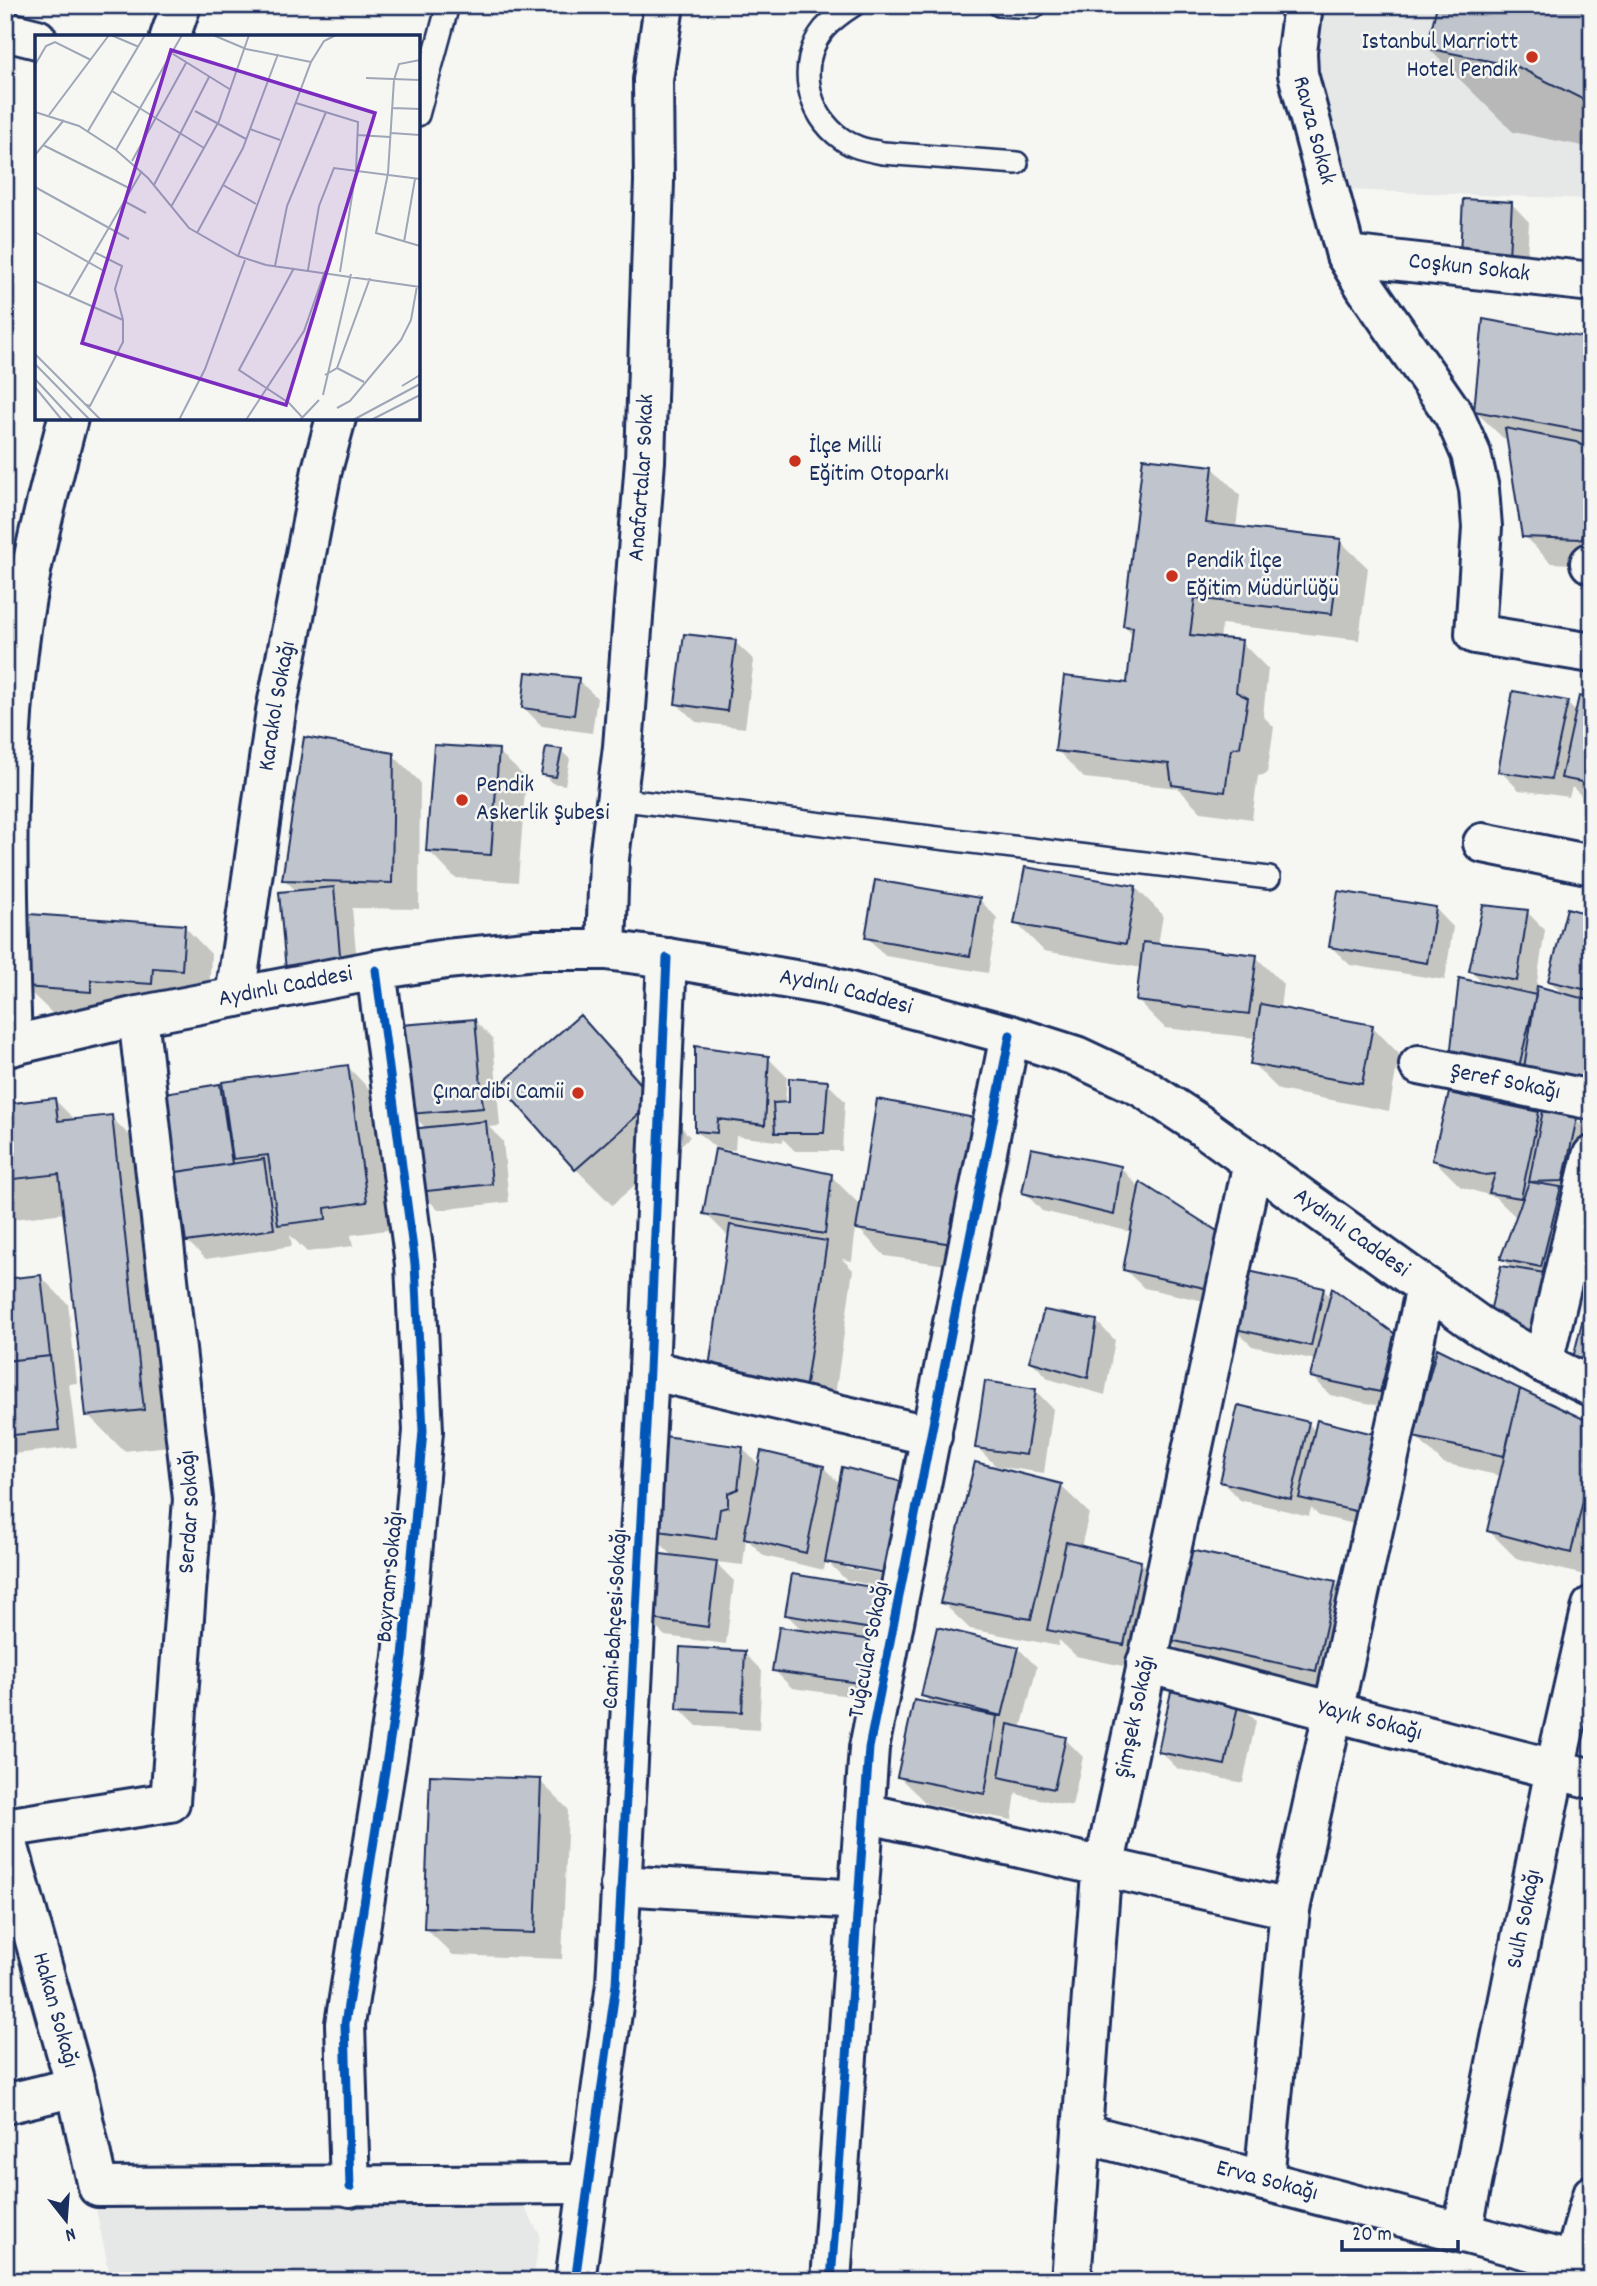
<svg xmlns="http://www.w3.org/2000/svg" width="1597" height="2286" font-family="Dekko,sans-serif">
  <rect width="100%" height="100%" fill="#f6f6f2"/>
  <filter id="ink" filterUnits="userSpaceOnUse"><feTurbulence type="fractalNoise" baseFrequency=".0143" numOctaves="2"/><feDisplacementMap in="SourceGraphic" scale="14" xChannelSelector="R" yChannelSelector="G"/><feConvolveMatrix kernelMatrix="1 2 1 2 8 2 1 2 1" color-interpolation-filters="sRGB"/></filter>
  <g filter="url(#ink)">
    <!-- built -->
    <path fill="#e6e7e7" d="M 1294,5 L 1592,5 L 1592,199 L 1318,189 Z
      M 517,2198 L 526,2210 L 540,2235 L 533,2281 L 111,2281 L 95,2204 Z"/>
    <!-- shadow -->
    <path fill="#0003" fill-rule="evenodd" d="M 1592,5 L 1592,148 L 1513,132 L 1428,48 Z
      M 1511,203 L 1529,222 L 1526,274 L 1480,272 Z
      M 1592,341 L 1592,565 L 1551,563 L 1524,536 L 1508,439 L 1503,438 L 1475,411 Z
      M 1212,467 L 1240,495 L 1236,528 L 1340,541 L 1368,568 L 1359,640 L 1222,624 L 1220,640 L 1241,642 L 1268,669 L 1263,716 L 1274,727 L 1267,774 L 1258,776 L 1252,819 L 1201,812 L 1178,788 L 1084,778 L 1057,750 L 1128,685 L 1134,635 L 1125,626 Z
      M 735,642 L 754,660 L 745,728 L 696,722 L 677,704 Z
      M 578,680 L 597,698 L 592,733 L 542,726 L 524,708 Z
      M 1592,701 L 1592,805 L 1572,787 L 1569,797 L 1519,790 L 1500,771 L 1567,703 L 1577,713 Z
      M 498,751 L 526,778 L 518,882 L 455,878 L 428,850 Z
      M 561,751 L 570,759 L 565,785 L 552,783 L 543,774 Z
      M 393,755 L 420,782 L 419,909 L 352,908 L 359,984 L 306,989 L 297,892 L 284,879 Z
      M 1136,888 L 1163,915 L 1158,945 L 1256,957 L 1283,984 L 1280,1009 L 1372,1026 L 1399,1054 L 1389,1111 L 1279,1090 L 1252,1063 L 1256,1038 L 1165,1028 L 1138,1001 L 1142,968 L 1044,951 L 1016,923 Z
      M 979,899 L 997,918 L 988,973 L 885,956 L 867,937 Z
      M 1435,908 L 1453,927 L 1445,980 L 1350,965 L 1331,947 Z
      M 1527,912 L 1545,930 L 1536,988 L 1565,996 L 1550,981 L 1592,917 L 1592,1080 L 1544,1070 L 1470,1075 L 1486,986 L 1471,971 Z
      M 184,926 L 211,954 L 209,997 L 117,1019 L 53,1014 L 25,987 Z
      M 580,1018 L 616,1053 L 690,1137 L 612,1205 L 576,1169 Z
      M 475,1021 L 493,1039 L 500,1126 L 489,1127 L 503,1141 L 509,1202 L 438,1210 L 420,1191 L 427,1129 L 410,1113 Z
      M 768,1058 L 787,1077 L 785,1104 L 827,1083 L 845,1101 L 842,1151 L 795,1151 L 783,1139 L 783,1142 L 736,1136 L 735,1150 L 718,1149 L 717,1151 L 831,1176 L 861,1206 L 984,1121 L 1011,1149 L 986,1271 L 885,1256 L 856,1226 L 852,1261 L 842,1259 L 853,1270 L 832,1417 L 737,1401 L 730,1238 L 705,1213 L 717,1149 L 696,1131 Z
      M 348,1067 L 375,1095 L 394,1229 L 351,1235 L 353,1246 L 307,1252 L 290,1235 L 292,1246 L 206,1259 L 187,1241 L 219,1086 L 226,1093 Z
      M 55,1100 L 75,1120 L 111,1117 L 147,1153 L 179,1445 L 124,1451 L 88,1415 L 65,1213 L 5,1220 L 5,1105 Z
      M 1538,1114 L 1543,1119 L 1576,1120 L 1592,1136 L 1592,1149 L 1552,1351 L 1508,1338 L 1514,1270 L 1502,1258 L 1517,1218 L 1495,1197 L 1461,1187 L 1434,1160 Z
      M 1120,1167 L 1140,1188 L 1216,1232 L 1235,1251 L 1227,1306 L 1144,1288 L 1125,1270 L 1132,1232 L 1042,1211 L 1024,1192 Z
      M 41,1277 L 68,1304 L 77,1383 L 69,1384 L 77,1447 L 5,1455 L 5,1281 Z
      M 1323,1289 L 1331,1298 L 1394,1335 L 1412,1354 L 1398,1410 L 1330,1395 L 1312,1377 L 1316,1360 L 1252,1346 L 1233,1328 Z
      M 1097,1322 L 1115,1340 L 1105,1395 L 1049,1379 L 1031,1361 Z
      M 1438,1350 L 1592,1425 L 1592,1577 L 1516,1558 L 1489,1531 L 1501,1476 L 1443,1463 L 1415,1436 Z
      M 1035,1390 L 1053,1409 L 1044,1473 L 996,1466 L 977,1447 Z
      M 1308,1423 L 1316,1432 L 1386,1531 L 1319,1516 L 1311,1508 L 1309,1516 L 1240,1500 L 1222,1482 Z
      M 659,1437 L 742,1448 L 760,1466 L 762,1453 L 823,1467 L 841,1485 L 844,1469 L 906,1484 L 925,1503 L 909,1592 L 846,1580 L 826,1560 L 824,1570 L 764,1556 L 746,1538 L 743,1565 L 715,1562 L 734,1581 L 726,1644 L 665,1636 L 646,1618 L 655,1555 L 675,1558 L 646,1529 ZM 846,1564 L 900,1574 L 899,1577 L 846,1568 Z
      M 1061,1486 L 1089,1513 L 1081,1548 L 1141,1562 L 1168,1590 L 1151,1672 L 1076,1656 L 1059,1640 L 1058,1646 L 970,1629 L 942,1602 Z
      M 1335,1583 L 1362,1610 L 1343,1698 L 1194,1666 L 1167,1638 Z
      M 884,1591 L 885,1701 L 792,1688 L 774,1670 L 804,1632 L 787,1615 Z
      M 1018,1648 L 1037,1667 L 1021,1729 L 1065,1739 L 1083,1757 L 1072,1806 L 1020,1795 L 1016,1792 L 1012,1820 L 927,1804 L 899,1777 L 933,1705 L 923,1696 Z
      M 744,1653 L 762,1671 L 759,1730 L 697,1726 L 679,1708 Z
      M 1238,1702 L 1256,1721 L 1243,1783 L 1178,1769 L 1160,1751 Z
      M 540,1781 L 568,1809 L 562,1959 L 453,1955 L 425,1928 Z"/>
    <!-- building -->
    <path fill="#c0c4cd" stroke="#1b2f5e" stroke-width="2" d="M 1437,5 L 1592,5 L 1592,104 L 1518,67 L 1427,48 Z
      M 1463,199 L 1512,202 L 1509,257 L 1460,254 Z
      M 1483,319 L 1592,339 L 1592,433 L 1474,411 Z
      M 1505,428 L 1576,442 L 1592,451 L 1592,482 L 1582,539 L 1522,537 Z
      M 1143,458 L 1213,466 L 1206,523 L 1341,539 L 1332,614 L 1195,598 L 1190,635 L 1242,640 L 1236,692 L 1248,698 L 1240,747 L 1231,749 L 1225,792 L 1172,785 L 1169,764 L 1055,751 L 1064,676 L 1127,683 L 1133,627 L 1123,626 Z
      M 684,634 L 736,640 L 727,711 L 675,704 Z
      M 526,672 L 579,678 L 574,715 L 522,708 Z
      M 1513,691 L 1568,701 L 1551,779 L 1498,772 Z
      M 1579,696 L 1592,699 L 1592,784 L 1561,778 Z
      M 304,737 L 394,753 L 392,883 L 282,880 Z
      M 434,745 L 499,749 L 491,855 L 426,851 Z
      M 546,747 L 562,749 L 556,777 L 541,775 Z
      M 1025,867 L 1136,886 L 1126,944 L 1014,924 Z
      M 875,880 L 980,898 L 970,956 L 865,938 Z
      M 334,887 L 341,966 L 286,971 L 279,892 Z
      M 1338,891 L 1436,907 L 1427,963 L 1329,947 Z
      M 1483,905 L 1528,910 L 1517,981 L 1469,971 Z
      M 1567,908 L 1592,915 L 1592,991 L 1548,981 Z
      M 29,914 L 185,925 L 182,970 L 153,968 L 152,984 L 91,980 L 91,992 L 24,987 Z
      M 1143,942 L 1257,955 L 1249,1014 L 1136,1001 Z
      M 1459,978 L 1536,995 L 1518,1071 L 1450,1057 Z
      M 1537,986 L 1592,1001 L 1592,1062 L 1588,1081 L 1524,1068 Z
      M 1261,1004 L 1373,1025 L 1362,1084 L 1250,1064 Z
      M 580,1015 L 655,1100 L 575,1170 L 500,1085 Z
      M 475,1019 L 483,1108 L 409,1114 L 401,1025 Z
      M 695,1046 L 769,1056 L 765,1125 L 718,1119 L 717,1133 L 695,1131 Z
      M 348,1065 L 367,1202 L 325,1208 L 326,1219 L 278,1225 L 268,1155 L 233,1159 L 222,1082 Z
      M 789,1078 L 828,1081 L 824,1133 L 775,1133 L 773,1103 L 789,1102 Z
      M 220,1084 L 232,1164 L 176,1172 L 164,1093 Z
      M 1449,1093 L 1539,1112 L 1521,1198 L 1489,1193 L 1495,1174 L 1484,1175 L 1432,1160 Z
      M 55,1098 L 58,1121 L 112,1115 L 144,1410 L 86,1416 L 59,1174 L 5,1180 L 5,1104 Z
      M 877,1099 L 985,1120 L 959,1245 L 856,1229 Z
      M 1543,1110 L 1577,1118 L 1563,1181 L 1529,1182 Z
      M 486,1121 L 492,1184 L 418,1192 L 411,1129 Z
      M 1031,1148 L 1121,1166 L 1114,1215 L 1022,1193 Z
      M 715,1149 L 832,1174 L 825,1234 L 703,1214 Z
      M 264,1159 L 274,1229 L 186,1242 L 176,1172 Z
      M 1140,1182 L 1217,1231 L 1209,1289 L 1123,1270 Z
      M 1529,1182 L 1561,1187 L 1541,1267 L 1500,1259 Z
      M 730,1225 L 827,1241 L 805,1391 L 708,1374 Z
      M 1501,1266 L 1545,1273 L 1534,1334 L 1488,1320 Z
      M 1244,1270 L 1324,1288 L 1311,1346 L 1231,1328 Z
      M 41,1275 L 50,1356 L 5,1361 L 5,1279 Z
      M 1332,1288 L 1395,1334 L 1380,1392 L 1310,1377 Z
      M 1044,1310 L 1097,1320 L 1088,1378 L 1029,1361 Z
      M 1585,1310 L 1592,1311 L 1592,1373 L 1571,1366 Z
      M 1437,1348 L 1520,1389 L 1504,1456 L 1413,1437 Z
      M 50,1356 L 59,1430 L 5,1436 L 5,1361 Z
      M 985,1381 L 1036,1389 L 1026,1455 L 975,1448 Z
      M 1520,1389 L 1592,1423 L 1592,1462 L 1571,1553 L 1487,1531 Z
      M 1238,1405 L 1309,1422 L 1291,1499 L 1220,1482 Z
      M 1317,1420 L 1386,1437 L 1368,1514 L 1299,1498 Z
      M 657,1435 L 743,1447 L 738,1489 L 728,1493 L 728,1507 L 720,1509 L 716,1539 L 644,1529 Z
      M 761,1451 L 824,1466 L 806,1553 L 744,1538 Z
      M 975,1462 L 1062,1484 L 1031,1619 L 940,1603 Z
      M 842,1467 L 907,1483 L 891,1574 L 825,1562 Z
      M 1066,1542 L 1141,1561 L 1124,1645 L 1047,1630 Z
      M 1185,1549 L 1336,1581 L 1316,1671 L 1165,1639 Z
      M 653,1553 L 717,1561 L 708,1627 L 644,1618 Z
      M 792,1574 L 884,1589 L 878,1630 L 785,1615 Z
      M 779,1627 L 873,1640 L 867,1684 L 772,1671 Z
      M 937,1627 L 1019,1647 L 1002,1716 L 921,1696 Z
      M 680,1647 L 745,1651 L 742,1712 L 677,1709 Z
      M 1172,1687 L 1239,1701 L 1225,1765 L 1158,1752 Z
      M 914,1700 L 997,1716 L 985,1794 L 897,1777 Z
      M 1008,1724 L 1066,1737 L 1054,1789 L 999,1777 Z
      M 430,1775 L 541,1779 L 535,1933 L 424,1929 Z"/>
    <g fill="none" stroke-linecap="round" stroke-linejoin="round">
      <defs>
        <path id="service" d="M 854,5 C 843,12 833,19 824,29 C 796,63 807,115 842,139 C 854,148 868,150 883,153 L 1017,163
          M 999,5 L 1034,7
          M 418,115 L 448,5
          M 616,799 L 1269,878"/>
        <g id="minor">
          <path id="s1" d="M 1303,5 L 1297,52 L 1298,74 L 1346,255 L 1366,288 L 1454,415 L 1471,454 L 1479,489 L 1482,527 L 1475,634 L 1592,653"/>
          <path d="M 5,31 L 37,39"/>
          <path d="M 170,37 L 181,5"/>
          <path id="s2" d="M 1346,255 L 1592,282"/>
          <path d="M 1590,563 L 1592,564"/>
          <path d="M 1483,843 L 1592,865"/>
          <path id="s3" d="M 606,950 L 609,858 L 623,747 L 645,461 L 654,181 L 653,80 L 664,5"/>
          <path id="s4" d="M 235,997 L 276,711 L 322,470 L 336,418"/>
          <path d="M 12,1046 C 8,914 2,783 18,652 C 27,573 48,495 68,418"/>
          <path id="s5" d="M 1419,1065 L 1592,1100"/>
          <path d="M 1543,1363 L 1592,1156"/>
          <path d="M 649,1370 L 932,1436"/>
          <path id="s6" d="M 1146,1663 L 1592,1779"/>
          <path d="M 865,1813 L 1290,1909"/>
          <path id="s7" d="M 5,1828 L 170,1802 L 193,1499 L 138,1016"/>
          <path id="s8" d="M 5,1833 L 76,2087 L 98,2187 L 588,2184"/>
          <path d="M 620,1885 L 859,1900"/>
          <path d="M 5,2104 L 76,2087"/>
          <path id="s9" d="M 1082,2133 L 1574,2262"/>
          <path d="M 1264,2181 L 1290,1909 L 1426,1287"/>
          <path d="M 350,2187 L 345,2024 L 403,1657 L 423,1431 L 415,1264 L 376,970"/>
          <path id="s10" d="M 1462,2233 L 1555,1769 L 1592,1606"/>
          <path d="M 575,2281 L 616,1984 L 649,1370 L 667,958"/>
          <path d="M 831,2281 L 869,1748 L 1010,1035"/>
          <path id="s11" d="M 1071,2281 L 1100,1887 L 1253,1162"/>
        </g>
        <path id="tertiary" d="M 1569,2281 L 1592,2195"/>
        <g id="secondary">
          <path id="s12" d="M 5,1047 L 138,1016 L 376,970 L 446,959 L 536,950 L 606,950 L 667,958 L 824,985 L 1010,1035 L 1076,1056 L 1142,1087 L 1203,1127 L 1480,1326 L 1543,1363 L 1592,1387"/>
        </g>
      </defs>
      <!-- service casing -->
      <use href="#service" stroke="#1b2f5e" stroke-width="26"/>
      <!-- minor casing -->
      <use href="#minor" stroke="#1b2f5e" stroke-width="44"/>
      <!-- tertiary casing -->
      <use href="#tertiary" stroke="#1b2f5e" stroke-width="44"/>
      <!-- secondary casing -->
      <use href="#secondary" stroke="#1b2f5e" stroke-width="44"/>
      <!-- service -->
      <use href="#service" stroke="#f6f6f2" stroke-width="21"/>
      <!-- minor -->
      <use href="#minor" stroke="#f6f6f2" stroke-width="38"/>
      <!-- tertiary -->
      <use href="#tertiary" stroke="#f6f6f2" stroke-width="38"/>
      <!-- secondary -->
      <use href="#secondary" stroke="#f6f6f2" stroke-width="38"/>
      <defs>
        <path id="cycleway" d="M 350,2187 L 345,2024 L 403,1657 L 423,1431 L 415,1264 L 376,970
          M 575,2281 L 616,1984 L 649,1370 L 667,958
          M 831,2281 L 869,1748 L 1010,1035"/>
      </defs>
      <!-- cycleway casing -->
      <use href="#cycleway" stroke="#f6f6f2" stroke-width="13"/>
      <!-- cycleway -->
      <use href="#cycleway" stroke="#0057b8" stroke-width="9"/>
    </g>
  </g>
  <!-- markers -->
  <g fill="#c8321e" stroke="#f6f6f2" stroke-width="2.5">
    <circle cx="1532" cy="57" r="7"/>
    <circle cx="795" cy="461" r="7"/>
    <circle cx="1172" cy="576" r="7"/>
    <circle cx="462" cy="800" r="7"/>
    <circle cx="578" cy="1093" r="7"/>
  </g>
  <g text-anchor="middle" dominant-baseline="central" stroke-width="5" stroke-linejoin="round" paint-order="stroke">
    <!-- poi labels -->
    <g font-size="24" fill="#1b2f5e" stroke="#f6f6f2" text-anchor="start">
      <text x="1518" y="43" text-anchor="end">Istanbul Marriott<tspan x="1518" dy="28">Hotel Pendik</tspan></text>
      <text x="809" y="447">İlçe Milli<tspan x="809" dy="28">Eğitim Otoparkı</tspan></text>
      <text x="1186" y="562">Pendik İlçe<tspan x="1186" dy="28">Eğitim Müdürlüğü</tspan></text>
      <text x="476" y="786">Pendik<tspan x="476" dy="28">Askerlik Şubesi</tspan></text>
      <text x="564" y="1093" text-anchor="end">Çınardibi Camii</text>
    </g>
    <!-- street labels -->
    <g font-size="24" fill="#1b2f5e" stroke="#f6f6f2">
      <text stroke="none"><textPath href="#s1" startOffset="128">Ravza Sokak</textPath></text>
      <text stroke="none"><textPath href="#s2" startOffset="124">Coşkun Sokak</textPath></text>
      <text stroke="none"><textPath href="#s3" startOffset="474">Anafartalar Sokak</textPath></text>
      <text stroke="none"><textPath href="#s4" startOffset="294">Karakol Sokağı</textPath></text>
      <text stroke="none"><textPath href="#s12" startOffset="287">Aydınlı Caddesi</textPath></text>
      <text stroke="none"><textPath href="#s12" startOffset="854">Aydınlı Caddesi</textPath></text>
      <text stroke="none"><textPath href="#s5" startOffset="88">Şeref Sokağı</textPath></text>
      <text stroke="none"><textPath href="#s12" startOffset="1421">Aydınlı Caddesi</textPath></text>
      <text stroke="none"><textPath href="#s7" startOffset="458">Serdar Sokağı</textPath></text>
      <text transform="translate(391 1577) rotate(-85)">Bayram Sokağı</text>
      <text transform="translate(616 1619) rotate(-87)">Cami Bahçesi Sokağı</text>
      <text transform="translate(870 1650) rotate(-79)">Tuğcular Sokağı</text>
      <text stroke="none"><textPath href="#s11" startOffset="569">Şimşek Sokağı</textPath></text>
      <text stroke="none"><textPath href="#s6" startOffset="231">Yayık Sokağı</textPath></text>
      <text stroke="none"><textPath href="#s10" startOffset="320">Sulh Sokağı</textPath></text>
      <text stroke="none"><textPath href="#s8" startOffset="184">Hakan Sokağı</textPath></text>
      <text stroke="none"><textPath href="#s9" startOffset="191">Erva Sokağı</textPath></text>
    </g>
  </g>
  <!-- overview -->
  <g transform="translate(35 35)">
    <rect width="385" height="385" fill="#f6f6f2"/>
    <path fill="none" stroke="#9ea6b7" stroke-width="2" d="M 76,0 L 104,12M 178,0 L 211,14 L 276,27M 138,19 L 196,55M 385,25 L 364,29 L 359,45 L 353,138 L 341,198 L 385,211M 0,30 L 11,11 L 20,7 L 56,25M 331,43 L 385,45M 77,56 L 169,113M 261,68 L 323,87 L 321,136 L 305,237M 358,73 L 385,74M 160,76 L 211,104M 0,77 L 44,91 L 81,115 L 113,143 L 154,193 L 203,221 L 231,230 L 385,252M 14,80 L 74,0M 215,94 L 245,105M 53,96 L 110,0M 356,98 L 385,100M 322,100 L 355,102M 8,110 L 96,154M 81,115 L 147,0M 0,120 L 29,85M 97,126 L 151,28M 119,150 L 174,42M 188,150 L 221,169M 0,152 L 94,204M 89,166 L 111,178M 136,172 L 184,86 L 214,0M 0,197 L 69,236M 162,198 L 208,113 L 243,19M 369,207 L 380,144M 203,221 L 276,27 L 289,6 L 301,0M 240,231 L 252,171 L 291,77M 259,233 L 204,335 L 254,368 L 267,382M 273,235 L 284,171 L 299,133 L 385,144M 0,246 L 88,285M 34,261 L 107,136M 0,319 L 66,385M 0,329 L 55,385M 302,333 L 329,347M 290,340 L 302,333 L 335,243M 0,344 L 38,385M 367,351 L 385,340M 0,352 L 27,385M 288,360 L 316,239M 49,369 L 55,371 L 88,307 L 88,285 L 80,254 L 87,231 L 59,217M 302,373 L 315,366 L 366,305 L 376,285 L 382,251M 144,385 L 170,334 L 210,225M 211,385 L 269,296 L 290,236M 265,385 L 284,365M 318,385 L 385,349M 336,385 L 385,360"/>
    <path fill="#7b2cbf" fill-opacity="0.15" stroke="#7b2cbf" stroke-width="3.5" d="M 136,15 L 340,78 L 251,370 L 47,308 Z"/>
    <rect width="385" height="385" fill="none" stroke="#1b2f5e" stroke-width="3.5"/>
  </g>
  <!-- margin -->
  <rect width="1597" height="2286" fill="none" stroke="#f6f6f2" stroke-width="28"/>
  <rect x="14" y="14" width="1569" height="2258" fill="none" stroke="#1b2f5e" stroke-width="2.5" filter="url(#ink)"/>
  <!-- north arrow -->
  <g transform="translate(66 2220) rotate(163)" stroke="#f6f6f2" stroke-width="5" paint-order="stroke">
  <path d="M0-5L12 26L0 18L-12 26Z" fill="#1b2f5e"/>
  <text y="-10" font-size="19" font-weight="bold" text-anchor="middle" fill="#1b2f5e">N</text>
  </g>
  <!-- scale -->
  <path d="M1342 2240v10h116v-10" fill="none" stroke="#1b2f5e" stroke-width="3.5"/>
  <text x="1352" y="2240" font-size="21" fill="#1b2f5e" stroke="#f6f6f2" stroke-width="5" paint-order="stroke">20 m</text>
</svg>
